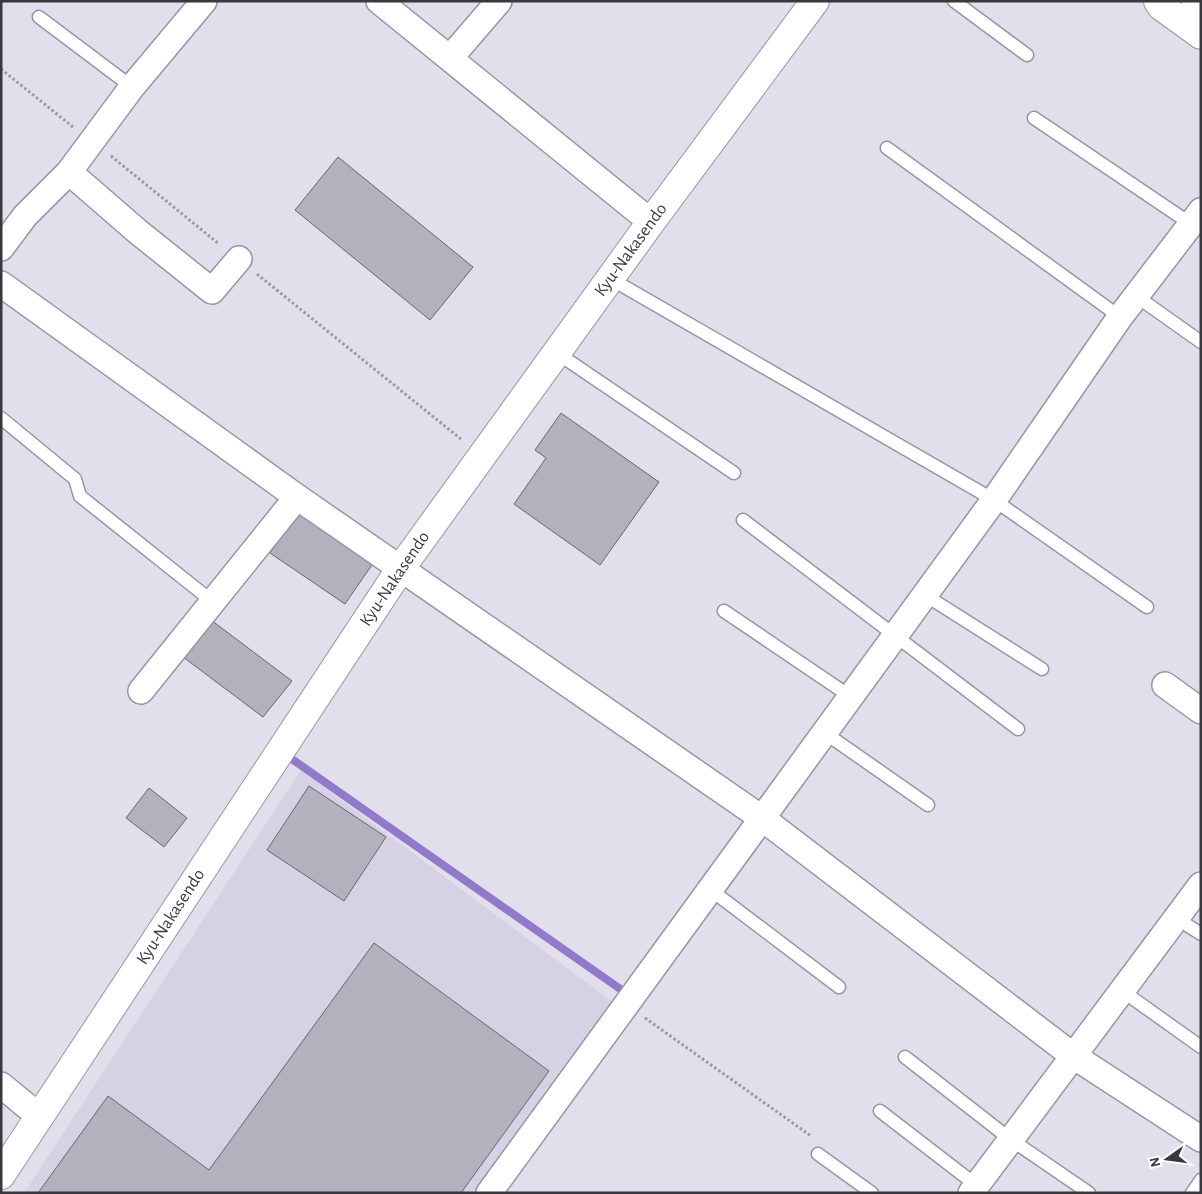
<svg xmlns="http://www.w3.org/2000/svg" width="1202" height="1194" font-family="'Alegreya Sans',sans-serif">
  <rect width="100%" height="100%" fill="#e2dfed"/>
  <!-- built -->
  <path fill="#d6d1e5" d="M 301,770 L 614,1003 L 473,1193 L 24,1193 Z"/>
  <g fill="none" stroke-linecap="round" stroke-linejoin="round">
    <!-- stream -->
    <path stroke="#9379c9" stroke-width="8" d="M 289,757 L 626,993"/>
  </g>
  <!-- building -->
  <path fill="#b4b0bd" stroke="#696571" d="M 338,157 L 473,267 L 430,320 L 295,210 Z
    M 561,413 L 659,482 L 600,565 L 514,504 L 546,458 L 535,450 Z
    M 301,508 L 376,559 L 345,604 L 270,553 Z
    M 211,620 L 292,681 L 263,717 L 183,657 Z
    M 309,786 L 386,837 L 344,901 L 267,850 Z
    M 149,788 L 187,818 L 164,847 L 126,818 Z
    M 374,943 L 549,1071 L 461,1193 L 38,1193 L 108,1096 L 209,1170 Z"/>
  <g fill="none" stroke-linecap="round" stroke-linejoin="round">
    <defs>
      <path id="lane" d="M 954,1 L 1027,55
        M 39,17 L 132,87
        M 1034,118 L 1191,224
        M 887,148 L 1120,317
        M 611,279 L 994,500 L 1147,607
        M 1136,296 L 1201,342
        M 557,353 L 734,473
        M 1,418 L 75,479 L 80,496 L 213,602
        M 743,520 L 1018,729
        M 925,595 L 1042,669
        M 724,611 L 851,697
        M 825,733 L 928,805
        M 711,890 L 839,987
        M 1176,918 L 1201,934
        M 1121,990 L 1201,1047
        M 905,1057 L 1010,1139 L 1089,1193
        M 880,1111 L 976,1185
        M 818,1154 L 872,1193
        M 1192,1193 L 1201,1180"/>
      <path id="street" d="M 379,1 L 651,222
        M 450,58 L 499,1
        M 69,172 L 137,231 L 212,291 L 239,259
        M 1,248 L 25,216 L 69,172 L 132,87 L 204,1
        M 1,284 L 297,497 L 763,819 L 1072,1055 L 1201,1139
        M 1165,685 L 1201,711
        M 141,691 L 297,497
        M 1,1085 L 40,1117
        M 489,1193 L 994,500 L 1120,317 L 1201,211
        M 971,1193 L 1201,885"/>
      <path id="secondary" d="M 1,1175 L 401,568 L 651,222 L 815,1"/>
      <path id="primary" d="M 1158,1 L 1161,6 L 1201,35
        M 1196,1 L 1201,5"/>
    </defs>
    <!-- lane casing -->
    <use href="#lane" stroke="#9895a2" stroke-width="15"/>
    <!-- street casing -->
    <use href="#street" stroke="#9895a2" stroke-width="28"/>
    <!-- secondary casing -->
    <use href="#secondary" stroke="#9895a2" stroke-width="30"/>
    <!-- primary casing -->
    <use href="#primary" stroke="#9895a2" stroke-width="30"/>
    <!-- path -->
    <path stroke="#9a98a2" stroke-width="3" stroke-dasharray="2.5 2.5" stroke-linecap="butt" d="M 1,69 L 73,127
      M 111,156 L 219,244
      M 257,274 L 462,440
      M 645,1018 L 811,1136"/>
    <!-- lane -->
    <use href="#lane" stroke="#fff" stroke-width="12"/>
    <!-- street -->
    <use href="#street" stroke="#fff" stroke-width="25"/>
    <!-- secondary -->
    <use href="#secondary" stroke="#fff" stroke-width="28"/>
    <!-- primary -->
    <use href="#primary" stroke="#fff" stroke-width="28"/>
  </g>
  <g text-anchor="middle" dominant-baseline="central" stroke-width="5" stroke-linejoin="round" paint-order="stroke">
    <!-- street labels -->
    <g font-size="18" fill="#39383d" stroke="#fff">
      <text transform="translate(631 250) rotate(-54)">Kyu-Nakasendo</text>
      <text transform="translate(395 579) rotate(-56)">Kyu-Nakasendo</text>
      <text transform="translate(171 917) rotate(-57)">Kyu-Nakasendo</text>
    </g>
  </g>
  <!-- border -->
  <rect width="1202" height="1194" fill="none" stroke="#39383d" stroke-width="5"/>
  <!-- north arrow -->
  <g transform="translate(1167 1159) rotate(256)" stroke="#ffffff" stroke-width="4" paint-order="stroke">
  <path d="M0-4L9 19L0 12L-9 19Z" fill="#39383d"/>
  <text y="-8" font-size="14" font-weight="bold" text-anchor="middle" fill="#39383d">N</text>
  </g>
</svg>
